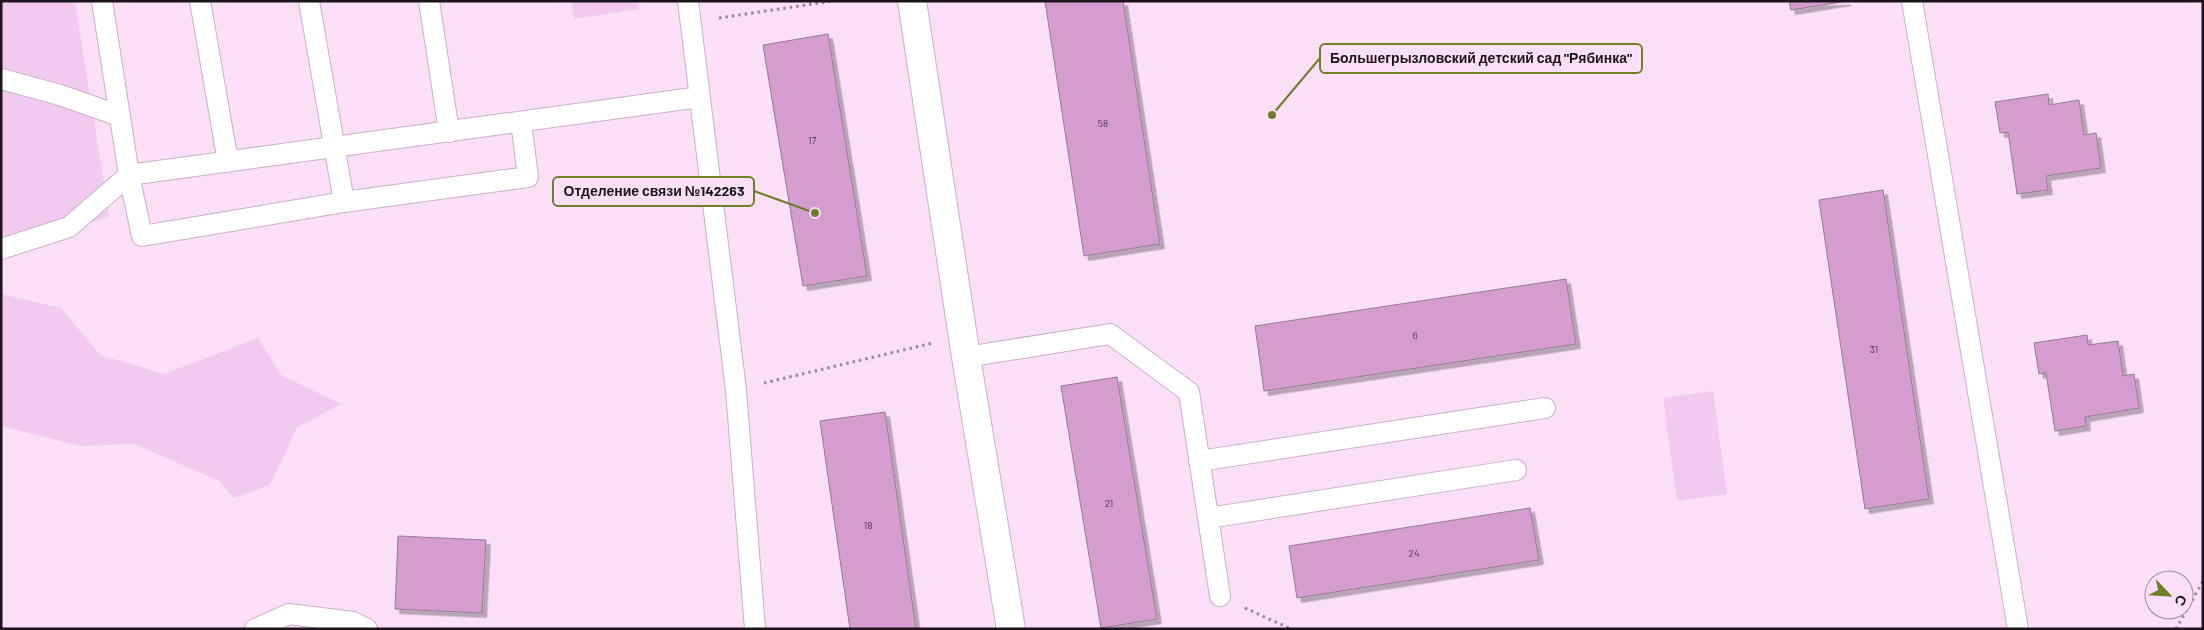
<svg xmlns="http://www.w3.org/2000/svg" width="2204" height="630" font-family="Barlow,sans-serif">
  <defs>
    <filter id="shadow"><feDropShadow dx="4.5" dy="4.5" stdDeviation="0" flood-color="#0004"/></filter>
  </defs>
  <rect width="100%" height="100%" fill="#fbdff7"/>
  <!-- green -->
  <path fill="#f3caef" d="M 1,1 L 75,1 L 109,216 L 1,257 Z
    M 571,1 L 638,1 L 639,9 L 574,19 Z
    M 1,294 L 61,308 L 100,355 L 164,374 L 258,338 L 281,375 L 341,404 L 297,428 L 270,485 L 234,498 L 219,481 L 134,444 L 80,446 L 1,426 Z
    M 1713,391 L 1727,494 L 1677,501 L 1663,398 Z"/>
  <!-- building -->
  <path fill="#d59ccf" stroke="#947b91" filter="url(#shadow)" d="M 1045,1 L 1123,1 L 1160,244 L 1084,256 Z
    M 1789,1 L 1847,1 L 1791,10 Z
    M 828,34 L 867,276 L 803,286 L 763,45 Z
    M 2048,94 L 2049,105 L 2079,100 L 2084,135 L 2096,133 L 2101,168 L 2046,176 L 2048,190 L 2017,194 L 2008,132 L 2000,133 L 1995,102 Z
    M 1883,190 L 1929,499 L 1865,509 L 1819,200 Z
    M 1566,279 L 1576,344 L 1264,391 L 1255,326 Z
    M 2087,335 L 2088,345 L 2118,341 L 2123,376 L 2134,374 L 2139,408 L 2085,417 L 2086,426 L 2055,431 L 2046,373 L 2039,374 L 2034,343 Z
    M 1117,377 L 1157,619 L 1101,628 L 1061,386 Z
    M 885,412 L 916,629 L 850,629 L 820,421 Z
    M 1530,508 L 1539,560 L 1297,598 L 1289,546 Z
    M 398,536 L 486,540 L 482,613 L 395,609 Z"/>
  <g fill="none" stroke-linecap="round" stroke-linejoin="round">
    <defs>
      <path id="lane" d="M 102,1 L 129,175 L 700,97
        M 200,1 L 228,162
        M 309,1 L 344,202
        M 429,1 L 449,132
        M 688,1 L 736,390 L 755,629
        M 1912,1 L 2018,629
        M 1,79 L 60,95 L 120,116
        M 1,249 L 69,227 L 129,175 L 142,236 L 344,202 L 528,177 L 521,122
        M 966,357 L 1110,334 L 1189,392 L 1220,596
        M 1199,461 L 1545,408
        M 1208,518 L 1516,470
        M 255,629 L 289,614 L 353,622 L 367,629"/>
      <path id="street" d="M 912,1 L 966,357 L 1011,629"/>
    </defs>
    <!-- lane casing -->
    <use href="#lane" stroke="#cab0c7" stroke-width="22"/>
    <!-- street casing -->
    <use href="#street" stroke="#cab0c7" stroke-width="30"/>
    <!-- path -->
    <path stroke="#9a8798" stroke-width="3" stroke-dasharray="2.5 4" stroke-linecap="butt" d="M 719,18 L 833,1
      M 764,383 L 933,343
      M 1245,608 L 1291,629
      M 2176,629 L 2203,581"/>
    <!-- lane -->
    <use href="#lane" stroke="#fff" stroke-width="20"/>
    <!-- street -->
    <use href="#street" stroke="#fff" stroke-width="28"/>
  </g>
  <g text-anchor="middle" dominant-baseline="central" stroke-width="4.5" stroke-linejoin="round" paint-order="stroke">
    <!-- number labels -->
    <g font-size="10" fill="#4a3548">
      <text x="1103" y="123">58</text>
      <text x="812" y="140">17</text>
      <text x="1415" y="335">6</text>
      <text x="1874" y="349">31</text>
      <text x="1109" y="503">21</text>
      <text x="868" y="525">18</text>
      <text x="1414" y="553">24</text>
    </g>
  </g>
  <!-- callouts -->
  <path fill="none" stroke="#6d7e2c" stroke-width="2" d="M1272 115L1320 58M815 213L754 191"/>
  <g fill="#6d7e2c" stroke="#fbdff7" stroke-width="2">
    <circle cx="1272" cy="115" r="5"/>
    <circle cx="815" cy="213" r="5"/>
  </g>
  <g fill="#fbdff7" stroke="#6d7e2c" stroke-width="2">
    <rect x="1320" y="44" width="322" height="29" rx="5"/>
    <rect x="553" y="177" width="201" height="29" rx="5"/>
  </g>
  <g font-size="14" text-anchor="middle" font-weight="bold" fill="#1c131b">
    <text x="1481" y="63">Большегрызловский детский сад "Рябинка"</text>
    <text x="654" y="196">Отделение связи №142263</text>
  </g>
  <!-- border -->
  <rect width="2204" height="630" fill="none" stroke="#1c131b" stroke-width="5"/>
  <!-- north arrow -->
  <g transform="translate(2169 595) rotate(115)"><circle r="24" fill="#fbdff7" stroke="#a28d9f"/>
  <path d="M0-4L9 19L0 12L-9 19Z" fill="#6d7e2c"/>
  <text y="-8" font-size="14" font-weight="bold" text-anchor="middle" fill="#1c131b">С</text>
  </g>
</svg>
